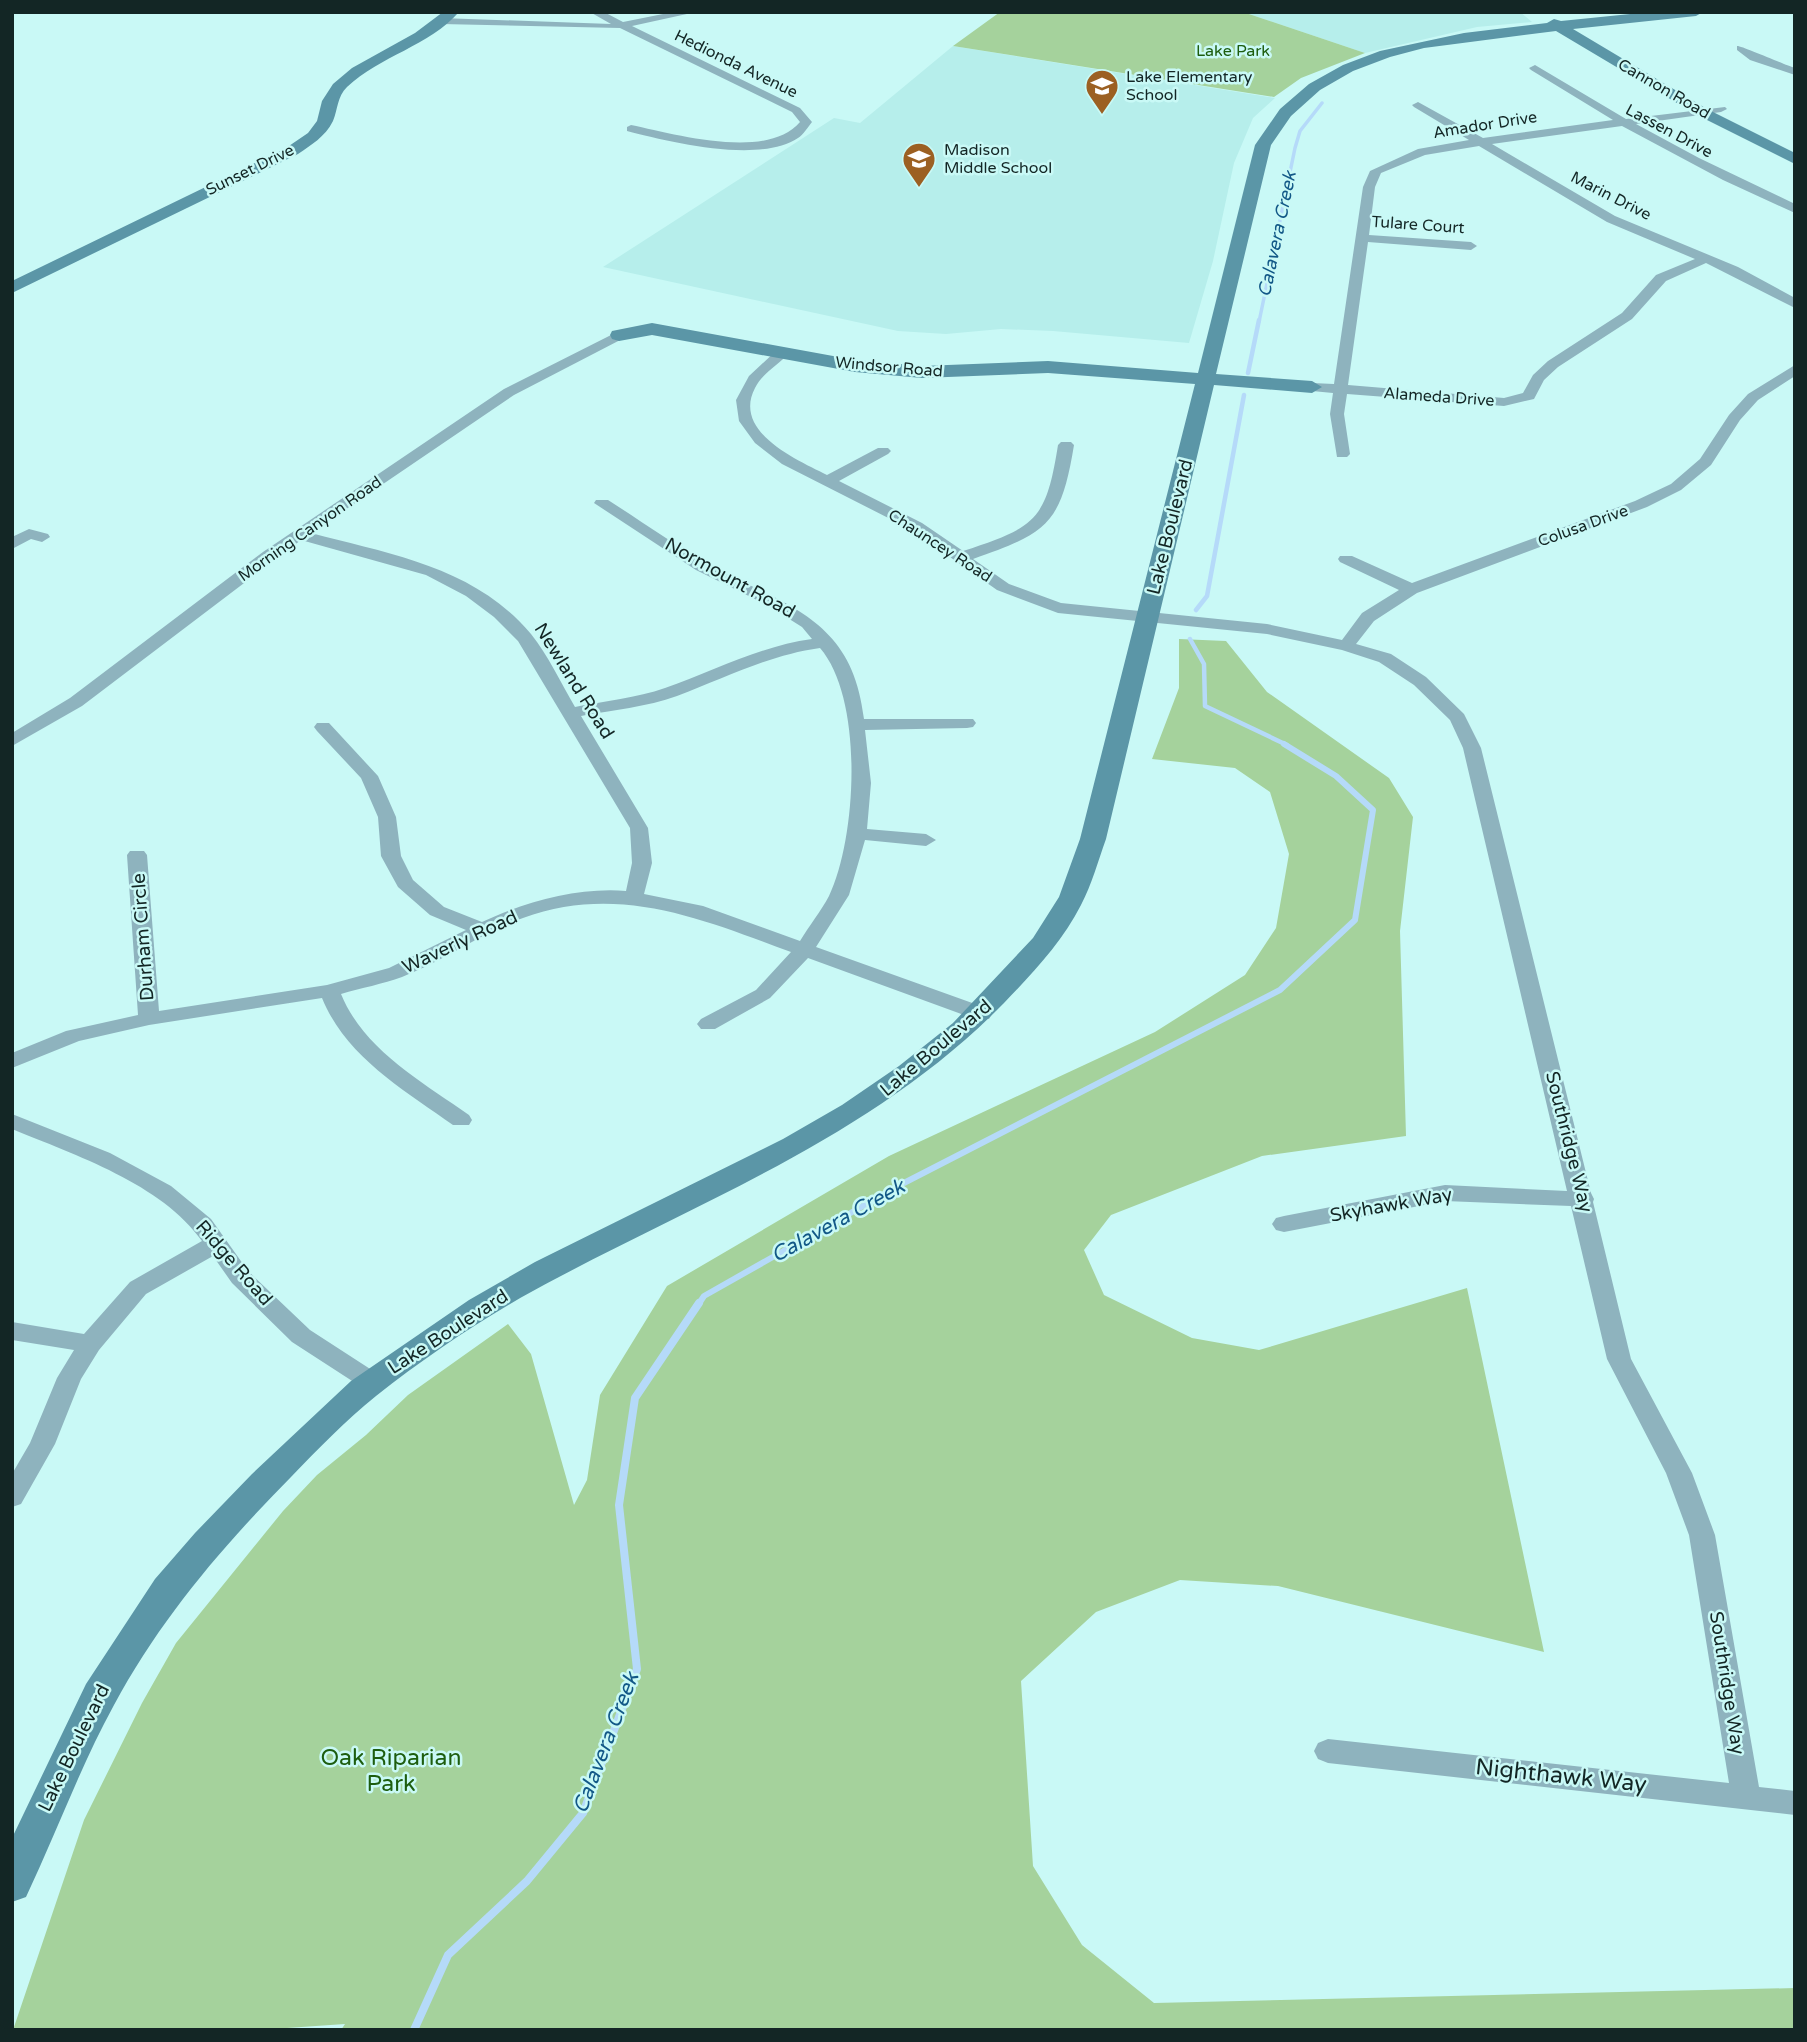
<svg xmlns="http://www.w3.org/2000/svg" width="1807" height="2042" font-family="'Varela Round',sans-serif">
  <rect width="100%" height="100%" fill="#c9f9f6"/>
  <!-- built -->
  <path fill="#b6eeeb" d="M 1243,12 L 1520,12 L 1532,22 L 1477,27 L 1365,53 Z
    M 953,46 L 1275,98 L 1253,118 L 1234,163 L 1213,261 L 1189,343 L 1053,331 L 1001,329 L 946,334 L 898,331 L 603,267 L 834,118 L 860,123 Z"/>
  <!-- green -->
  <path fill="#a5d29c" d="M 1000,12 L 1243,12 L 1365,53 L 1301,78 L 1274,97 L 953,46 Z
    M 1179,639 L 1226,641 L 1267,692 L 1389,778 L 1413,817 L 1400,931 L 1406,1136 L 1262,1156 L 1111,1215 L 1084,1250 L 1104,1295 L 1192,1338 L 1259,1350 L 1467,1288 L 1544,1652 L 1278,1586 L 1180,1580 L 1096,1612 L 1021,1681 L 1033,1866 L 1082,1945 L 1154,2003 L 1795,1988 L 1795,2030 L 341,2030 L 345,2024 L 258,2030 L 13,2030 L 84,1820 L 142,1703 L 176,1643 L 283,1511 L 317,1475 L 366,1435 L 408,1395 L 508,1324 L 531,1354 L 574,1505 L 587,1480 L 600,1395 L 667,1286 L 889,1156 L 1155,1032 L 1245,975 L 1276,928 L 1289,854 L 1270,792 L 1235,768 L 1152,759 L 1179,688 Z"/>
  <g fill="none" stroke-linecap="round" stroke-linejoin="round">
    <!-- stream-far3 -->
    <path stroke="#b5daf9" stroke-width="3.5" d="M 1259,322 L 1295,148 L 1300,131 L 1322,103"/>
    <!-- stream-far2 -->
    <path stroke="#b5daf9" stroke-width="4.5" d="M 1248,373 L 1259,320
      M 1196,610 L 1207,596 L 1244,395
      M 1190,639 L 1204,664 L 1205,706 L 1287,745"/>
    <!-- stream-far1 -->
    <path stroke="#b5daf9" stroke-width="6" d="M 698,1305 L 704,1296 L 900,1185 L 1280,990 L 1355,920 L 1373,810 L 1336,776 L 1284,744"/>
    <!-- stream -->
    <path stroke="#b5daf9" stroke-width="8" d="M 414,2030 L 448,1955 L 527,1881 L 583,1813 L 637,1669 L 619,1505 L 635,1398 L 699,1303"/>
    <!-- street -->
    <path fill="#8eb3be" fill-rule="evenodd" d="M 590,12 L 604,12 L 623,22 L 673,12 L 696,12 L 632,26 L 800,108 L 812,122 C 808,127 803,135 798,138 C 759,164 670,142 627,131 L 627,127 L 631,125 C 675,134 767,161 800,122 L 792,112 L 620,28 L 441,24 L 436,21 L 441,18 L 611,24 Z
      M 1737,46 C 1740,45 1785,65 1795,68 L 1795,75 L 1750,60 L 1737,50 Z
      M 1535,65 L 1626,119 L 1725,107 L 1727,109 L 1721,112 L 1636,124 L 1699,158 L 1795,204 L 1795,213 L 1723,180 L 1622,126 L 1492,144 L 1615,216 L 1738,267 L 1795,298 L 1795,308 L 1706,263 L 1666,281 L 1632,319 L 1558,367 L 1544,380 L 1534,399 L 1504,406 L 1347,394 L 1344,414 L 1350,454 L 1347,457 L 1337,457 L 1330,414 L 1333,393 L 1312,391 L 1305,387 L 1312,383 L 1334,384 L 1363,187 L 1370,171 L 1418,149 L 1469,140 L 1414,107 L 1412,105 L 1418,102 L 1483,138 L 1613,120 L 1531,70 L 1529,68 ZM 1479,146 L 1607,222 L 1695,259 L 1656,275 L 1622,313 L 1548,361 L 1533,375 L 1523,393 L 1504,398 L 1348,385 L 1368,242 L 1471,250 L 1477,246 L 1471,242 L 1369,235 L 1375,187 L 1381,173 L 1425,155 Z
      M 619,331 L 624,332 L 624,338 L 514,395 L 311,533 C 390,554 475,567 531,634 C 548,655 561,683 575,707 C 604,701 637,698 665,688 C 714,671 760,646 812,639 L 802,627 L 767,605 L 696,570 L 594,503 L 596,500 L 608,500 C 641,521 673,544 707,563 C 785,607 852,616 864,719 L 973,719 L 976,723 L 973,727 L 967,728 L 865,730 L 871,783 L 867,829 L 926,834 L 936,840 L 926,846 L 865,840 L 849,895 L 816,947 L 989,1009 L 992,1014 L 989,1019 L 975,1019 L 808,958 L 770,998 L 715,1029 L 701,1029 L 697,1024 L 701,1019 L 756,990 L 791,952 C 702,919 618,883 523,918 C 481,933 444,961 402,977 C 383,984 361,988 341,994 C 364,1050 421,1081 469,1115 L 472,1120 L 469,1125 L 453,1125 C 404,1090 346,1057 322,998 L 149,1025 L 79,1041 L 12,1068 L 12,1053 L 66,1031 L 138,1015 L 127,855 L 130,851 L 144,851 L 147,855 L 159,1011 L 327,985 L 389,968 L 466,930 L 430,915 L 398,887 L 381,856 L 378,817 L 361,778 L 317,731 L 314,727 L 317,723 L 329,723 L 378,776 L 396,817 L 401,856 L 413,880 L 444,907 L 482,922 C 525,902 578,887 626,891 L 632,863 L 630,828 L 518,641 L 494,617 L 466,596 L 426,575 L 301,540 L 82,706 L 12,746 L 12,733 L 70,698 L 263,552 L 504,389 ZM 820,648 C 864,699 857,837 829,896 C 821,911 809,926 800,941 L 703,906 L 644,894 L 652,863 L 648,828 L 581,716 C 612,710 647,707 677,696 C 725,678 769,655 820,648 Z
      M 782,349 L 789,353 C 779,365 762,373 755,388 C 732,432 797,460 827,475 L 878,448 L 888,448 L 891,451 L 888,454 L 839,481 L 922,523 L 963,551 C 1036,527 1046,521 1058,445 L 1061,442 L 1071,442 L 1074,445 C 1061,524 1048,533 973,559 L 1009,584 L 1061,603 L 1267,624 L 1342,640 L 1362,613 L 1399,590 L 1340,562 L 1338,559 L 1340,556 L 1352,556 L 1412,583 L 1635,501 L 1671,484 L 1700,459 L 1729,415 L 1748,394 L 1795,365 L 1795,376 L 1758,400 L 1740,420 L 1711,465 L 1681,490 L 1647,507 L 1417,593 L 1374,621 L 1356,644 L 1391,654 L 1426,677 L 1464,714 L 1481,748 L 1591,1193 L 1594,1199 L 1593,1202 L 1631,1359 L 1692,1473 L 1715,1535 L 1759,1787 L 1795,1791 L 1795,1815 L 1328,1763 L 1318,1759 L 1314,1751 L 1318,1743 L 1328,1739 L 1729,1783 L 1689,1535 L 1666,1473 L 1607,1359 L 1571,1206 L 1445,1201 L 1284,1232 L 1276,1230 L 1272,1224 L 1276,1218 L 1284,1216 L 1445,1185 L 1567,1191 L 1463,748 L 1450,720 L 1414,685 L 1379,662 L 1342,650 L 1267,634 L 1058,613 L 997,590 L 910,529 L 782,464 L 755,443 L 739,421 L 736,400 L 749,376 L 777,350 Z
      M 29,529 L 48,534 L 50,537 L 42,542 L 31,539 L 12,549 L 12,537 Z
      M 12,1114 L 110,1153 L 171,1186 L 211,1219 L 248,1271 L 310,1330 L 381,1376 L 384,1382 L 381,1388 L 372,1391 L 363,1388 L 292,1342 L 232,1283 L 213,1256 L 146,1294 L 99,1350 L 81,1379 L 55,1444 L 21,1504 L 12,1507 L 12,1474 L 30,1443 L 57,1378 L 74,1350 L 12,1340 L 12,1322 L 84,1334 L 130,1282 L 202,1241 C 162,1184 75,1155 12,1129 Z"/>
    <!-- secondary -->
    <path fill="#5b96a7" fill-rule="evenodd" d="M 443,12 L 459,12 C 429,46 380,56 347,87 C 337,97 338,109 333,121 C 325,137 311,145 298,154 L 12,293 L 12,281 L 286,148 L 308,133 L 317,121 L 322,101 L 333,84 L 352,68 L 415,33 Z
      M 1650,12 L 1703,12 L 1696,16 L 1573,29 L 1707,109 L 1795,153 L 1795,164 L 1697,115 L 1556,31 L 1424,48 L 1390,57 L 1353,71 L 1320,90 L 1291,116 L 1271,145 L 1216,374 L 1312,381 L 1322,387 L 1312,393 L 1214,385 L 1106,839 C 1098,861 1092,884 1081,905 C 1062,942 1033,973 1004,1003 C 879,1131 715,1195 559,1277 C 495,1310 433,1351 376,1396 C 345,1421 318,1449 291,1477 C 222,1547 161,1618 114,1705 C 80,1767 56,1834 26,1897 L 12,1902 L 12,1838 L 86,1684 L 155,1579 L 195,1533 L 252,1474 L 351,1381 L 469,1300 L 535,1262 L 783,1139 L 842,1105 L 899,1066 L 953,1023 L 1033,938 L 1059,897 L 1080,839 L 1195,384 L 1048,373 L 922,378 L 855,372 L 652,335 L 619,341 L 612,339 L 610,335 L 612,331 L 652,323 L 855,360 L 922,366 L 1048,361 L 1198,373 L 1255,145 L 1280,109 L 1309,84 L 1343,65 L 1380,51 L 1464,33 L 1547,23 L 1554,19 L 1561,21 Z"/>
  </g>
  <!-- icons -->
  <defs>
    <symbol id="school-pin" viewBox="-11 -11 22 30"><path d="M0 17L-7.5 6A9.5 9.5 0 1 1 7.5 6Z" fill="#9c6022" stroke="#c9f9f6"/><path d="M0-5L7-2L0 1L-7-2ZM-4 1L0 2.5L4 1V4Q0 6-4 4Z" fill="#fff"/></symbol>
  </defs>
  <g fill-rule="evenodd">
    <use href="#school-pin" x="1083" y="67" width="38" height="52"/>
    <use href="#school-pin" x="900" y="140" width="38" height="52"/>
  </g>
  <g text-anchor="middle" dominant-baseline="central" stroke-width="5" stroke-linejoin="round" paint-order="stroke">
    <!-- far-park labels -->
    <g font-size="16" fill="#1d5d0e" stroke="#c9f9f6">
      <text x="1233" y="51">Lake Park</text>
    </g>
    <!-- far-street labels -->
    <g font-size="16" fill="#132625" stroke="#c9f9f6">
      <text transform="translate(736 64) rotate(26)">Hedionda Avenue</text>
      <text transform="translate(1664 89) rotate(30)">Cannon Road</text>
      <text transform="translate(1485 125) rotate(-9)">Amador Drive</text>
      <text transform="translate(1669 131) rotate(28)">Lassen Drive</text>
      <text transform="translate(250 170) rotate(-26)">Sunset Drive</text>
      <text transform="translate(1611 196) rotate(27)">Marin Drive</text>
      <text transform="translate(1418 225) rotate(4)">Tulare Court</text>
      <text transform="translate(889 367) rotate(5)">Windsor Road</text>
      <text transform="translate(1439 397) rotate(4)">Alameda Drive</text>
      <text transform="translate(1583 526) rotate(-20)">Colusa Drive</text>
      <text transform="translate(310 529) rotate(-35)">Morning Canyon Road</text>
      <text transform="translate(940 546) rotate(33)">Chauncey Road</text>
    </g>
    <!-- far-poi labels -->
    <g font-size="16" fill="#132625" stroke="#c9f9f6" text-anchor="start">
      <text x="1126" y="77">Lake Elementary<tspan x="1126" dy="18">School</tspan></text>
      <text x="944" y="150">Madison<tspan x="944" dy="18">Middle School</tspan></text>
    </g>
    <!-- far-water labels -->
    <g font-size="18" font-style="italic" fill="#125887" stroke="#c9f9f6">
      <text transform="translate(1277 234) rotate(-78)">Calavera Creek</text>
    </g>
    <!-- street labels -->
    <g font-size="19" fill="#132625" stroke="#c9f9f6">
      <text transform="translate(1170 527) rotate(-76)">Lake Boulevard</text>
      <text transform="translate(730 578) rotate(29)">Normount Road</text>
      <text transform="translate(574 681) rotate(58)">Newland Road</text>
      <text transform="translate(143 937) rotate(-94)">Durham Circle</text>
      <text transform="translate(460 942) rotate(-25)">Waverly Road</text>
      <text transform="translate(936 1048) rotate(-40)">Lake Boulevard</text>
      <text transform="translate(1569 1142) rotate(76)">Southridge Way</text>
      <text transform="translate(1391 1205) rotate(-10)">Skyhawk Way</text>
      <text transform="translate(234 1263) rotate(49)">Ridge Road</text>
      <text transform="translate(448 1332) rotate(-33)">Lake Boulevard</text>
      <text transform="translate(1727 1683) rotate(81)">Southridge Way</text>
      <text transform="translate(74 1748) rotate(-64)">Lake Boulevard</text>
    </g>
    <!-- water labels -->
    <g font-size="21" font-style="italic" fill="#125887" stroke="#c9f9f6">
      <text transform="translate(838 1221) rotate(-29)">Calavera Creek</text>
      <text transform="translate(606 1743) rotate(-69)">Calavera Creek</text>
    </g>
    <!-- near-park labels -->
    <g font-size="23" fill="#1d5d0e" stroke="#c9f9f6">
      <text x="391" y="1758">Oak Riparian<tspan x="391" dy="26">Park</tspan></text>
    </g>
    <!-- near-street labels -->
    <g font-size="23" fill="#132625" stroke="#c9f9f6">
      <text transform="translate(1561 1776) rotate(6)">Nighthawk Way</text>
    </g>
  </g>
  <!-- border -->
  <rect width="1807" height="2042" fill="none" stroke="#132625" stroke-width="28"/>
</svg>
